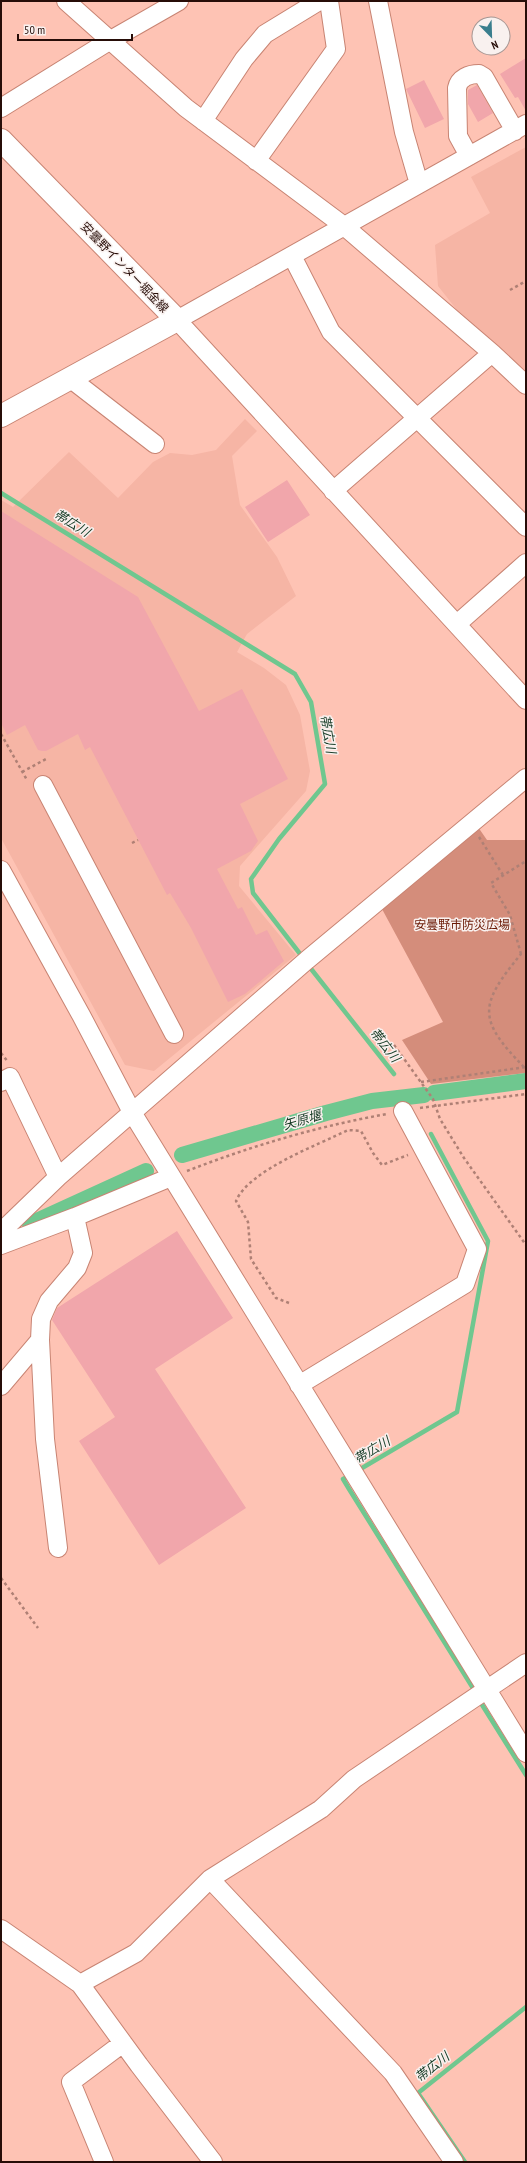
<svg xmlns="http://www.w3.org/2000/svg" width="527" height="2163" font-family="'PT Sans Narrow','Noto Sans JP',sans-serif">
  <rect width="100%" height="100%" fill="#fec3b4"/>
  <!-- built -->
  <path fill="#f6b5a5" d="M 526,147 L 526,376 L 461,315 L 438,286 L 435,245 L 490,213 L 471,177 Z
    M 245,419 L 257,431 L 232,456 L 240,505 L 277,557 L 296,596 L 247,634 L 237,652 L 264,668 L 286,685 L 300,715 L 310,771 L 306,791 L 240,866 L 239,886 L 296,955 L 154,1071 L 125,1065 L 1,838 L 1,500 L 13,507 L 69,452 L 118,498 L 153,462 L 170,453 L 192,455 L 216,450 Z"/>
  <!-- green -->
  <path fill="#d48d7b" d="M 478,827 L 487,840 L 526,840 L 526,1073 L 431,1084 L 402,1040 L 443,1022 L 382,909 Z"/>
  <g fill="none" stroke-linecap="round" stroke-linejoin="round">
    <!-- stream -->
    <path stroke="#6fc78f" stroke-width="4.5" d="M 1,493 L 295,674 L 311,702 L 325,784 L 279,839 L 251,879 L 253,893 L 304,959
      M 308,965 L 394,1074
      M 357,1471 L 457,1412 L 488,1241 L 431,1134
      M 351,1475 L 343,1479 L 349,1489 L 476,1693
      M 479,1700 L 526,1775
      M 465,2162 L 418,2093 L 526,2007"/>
    <!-- canal -->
    <path stroke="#6fc78f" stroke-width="16" d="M 434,1093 L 526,1081
      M 182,1155 L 326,1113 L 372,1101 L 424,1095
      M 30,1224 L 146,1171"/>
  </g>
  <!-- building -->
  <path fill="#f1a6ab" d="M 526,58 L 526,111 L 518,97 L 515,98 L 500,74 Z
    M 424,80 L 444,119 L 425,128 L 406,89 Z
    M 477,85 L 493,113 L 478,122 L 468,104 L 468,90 Z
    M 287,480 L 310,515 L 268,542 L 245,507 Z
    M 1,511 L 138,597 L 199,711 L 242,689 L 288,779 L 240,804 L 258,841 L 251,851 L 217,869 L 238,909 L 242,907 L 256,935 L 267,930 L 284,961 L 245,994 L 228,1002 L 191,928 L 170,893 L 167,895 L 90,747 L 85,750 L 78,734 L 46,751 L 42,751 L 38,750 L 25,725 L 7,735 L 1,723 Z
    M 177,1231 L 233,1318 L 155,1369 L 246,1508 L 159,1565 L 79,1441 L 115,1417 L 52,1320 L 57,1308 Z"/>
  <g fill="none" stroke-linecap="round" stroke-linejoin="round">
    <defs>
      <path id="minor" d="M 66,1 L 186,108 L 344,226 L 492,353 L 526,385
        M 378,1 L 404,132 L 419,184
        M 1,108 L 109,41 L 179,1
        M 203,121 L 244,59 L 265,34 L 319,1
        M 526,124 L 177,320 L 526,700
        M 469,156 L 458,136 L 457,88 C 459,78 469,74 479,74 L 484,77 L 515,131
        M 256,161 L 336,49 L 329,1
        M 292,256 L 331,332 L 526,527
        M 71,379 L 155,444
        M 333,491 L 492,353
        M 457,624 L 526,563
        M 43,785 L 174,1034
        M 1,870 L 81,1015 L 133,1114 L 526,1753
        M 1,1082 L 10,1077 L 58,1177
        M 1,1232 L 58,1177 L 307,960 L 526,778
        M 1,1245 L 75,1217
        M 299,1385 L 465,1284 L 477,1249 L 403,1111
        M 1,1386 L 40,1340
        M 58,1548 L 45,1439 L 40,1340 L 41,1319 L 49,1301 L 77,1268 L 83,1253 L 75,1217 L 171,1177
        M 210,1879 L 393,2073 L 454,2162
        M 1,1929 L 80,1984 L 139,2065 L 213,2162
        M 80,1984 L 136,1953 L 210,1879 L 321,1809 L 354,1779 L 526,1663
        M 104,2162 L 71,2082 L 123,2043"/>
      <path id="major" d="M 1,140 L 177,320 L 1,416"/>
    </defs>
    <!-- minor casing -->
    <use href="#minor" stroke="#c88473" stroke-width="20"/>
    <!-- major casing -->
    <use href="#major" stroke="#c88473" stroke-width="24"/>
    <!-- path -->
    <path stroke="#af8075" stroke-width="2.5" stroke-dasharray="3 3" stroke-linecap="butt" d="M 510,290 L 526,281
      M 1,734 L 27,780
      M 22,772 L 46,759
      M 479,837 L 503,875
      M 132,843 L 138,840
      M 521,954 L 510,915 L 491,883 L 526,861
      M 394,1045 L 433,1099 L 440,1119 L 464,1158 L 526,1245
      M 1,1053 L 8,1062
      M 524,1067 C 477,1019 479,1005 521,954 L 526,954
      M 421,1082 L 526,1067
      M 420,1108 L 526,1094
      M 187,1171 C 251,1146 319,1126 387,1114
      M 289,1303 L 276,1298 L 251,1259 L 248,1222 L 236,1201 C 249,1170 318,1145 348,1130 L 361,1131 L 373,1153 L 382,1165 L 408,1155
      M 1,1578 L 38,1628"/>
    <!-- minor -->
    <use href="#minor" stroke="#fff" stroke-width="18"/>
    <!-- major -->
    <use href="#major" stroke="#fff" stroke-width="22"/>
  </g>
  <g text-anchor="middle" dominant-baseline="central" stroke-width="3" stroke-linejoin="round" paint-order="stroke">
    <!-- street labels -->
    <g font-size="12" fill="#270d08" stroke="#f9f1ef">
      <text transform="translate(125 267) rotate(46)">安曇野インター堀金線</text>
    </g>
    <!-- park labels -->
    <g font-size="12" fill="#691803" stroke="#f9f1ef">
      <text x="462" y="924">安曇野市防災広場</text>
    </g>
    <!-- water labels -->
    <g font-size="13" font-style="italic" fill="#163b25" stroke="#f9f1ef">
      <text transform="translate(72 523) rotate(32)">帯広川</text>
      <text transform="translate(328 734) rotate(80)">帯広川</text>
      <text transform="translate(385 1045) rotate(52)">帯広川</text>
      <text transform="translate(302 1120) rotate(-16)">矢原堰</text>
      <text transform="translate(372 1450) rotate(-31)">帯広川</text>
      <text transform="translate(432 2067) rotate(-38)">帯広川</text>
    </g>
  </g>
  <!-- border -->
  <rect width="527" height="2163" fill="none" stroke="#270d08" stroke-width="4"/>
  <!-- north arrow -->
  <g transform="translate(491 36) rotate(157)"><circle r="19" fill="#f9f1ef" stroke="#a59693"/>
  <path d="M0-3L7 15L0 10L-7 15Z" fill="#3a7e8d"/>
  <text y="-6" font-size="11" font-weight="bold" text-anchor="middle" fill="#270d08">N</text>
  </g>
  <!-- scale -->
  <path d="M18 34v6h114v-6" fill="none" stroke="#270d08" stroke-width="2"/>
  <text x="24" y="34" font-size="12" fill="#270d08" stroke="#f9f1ef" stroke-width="3" paint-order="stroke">50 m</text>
</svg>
